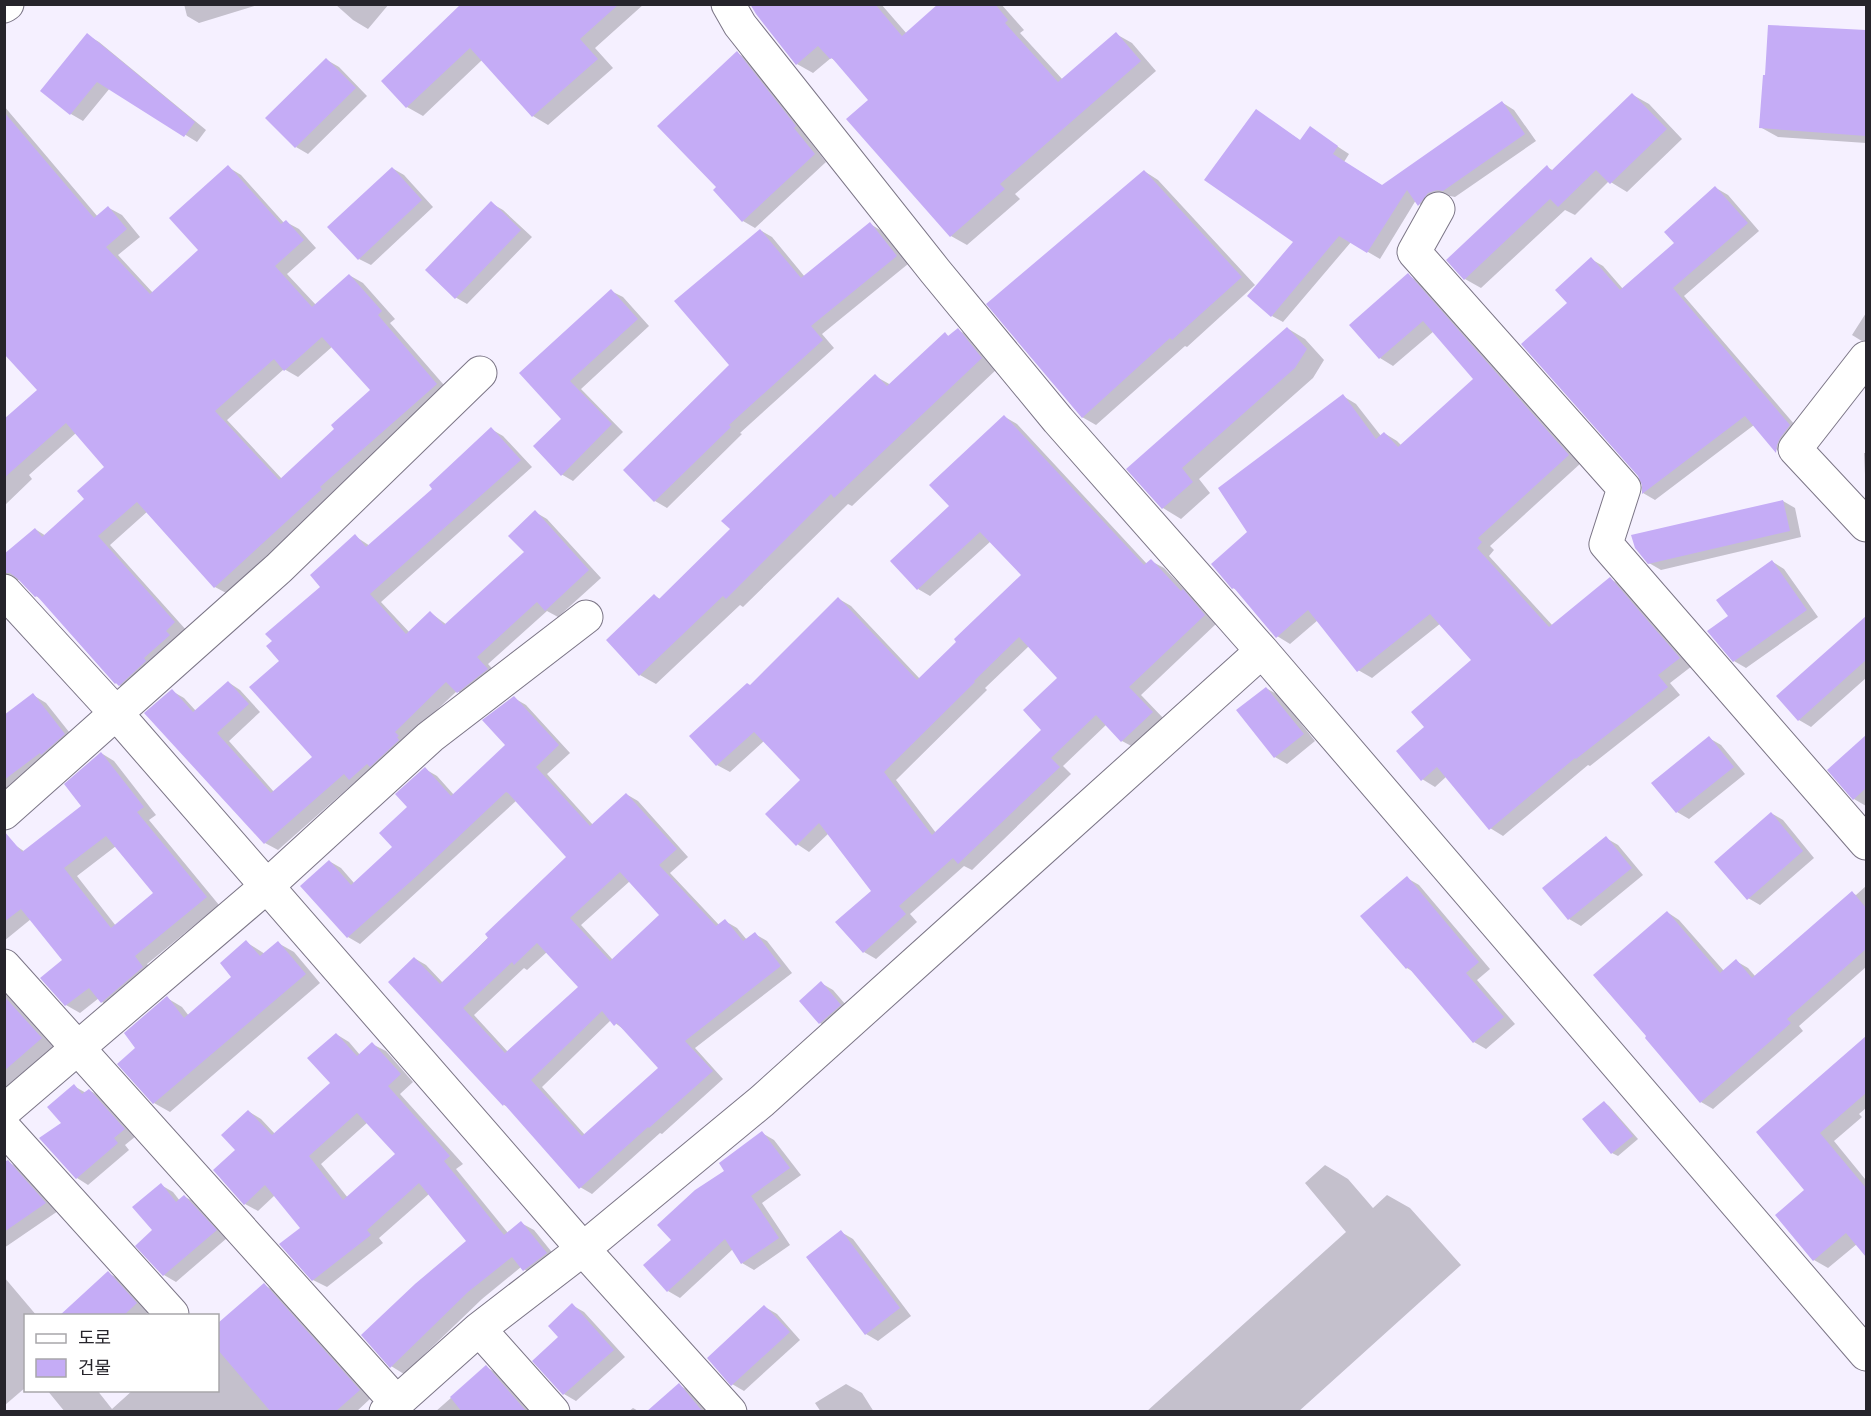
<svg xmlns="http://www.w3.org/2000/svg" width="1871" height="1416" font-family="'DM Sans','Noto Sans KR',sans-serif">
  <rect width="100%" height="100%" fill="#f5f0ff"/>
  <!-- shadow -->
  <path fill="#0003" fill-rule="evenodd" d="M 184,4 L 261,4 L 199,23 L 187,16 Z
    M 335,4 L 389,4 L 368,29 L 353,20 Z
    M 463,4 L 644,4 L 595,48 L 613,68 L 548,125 L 533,116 L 482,60 L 423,116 L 407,107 L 383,81 Z
    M 752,4 L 881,4 L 907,34 L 940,4 L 1001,4 L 1024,30 L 1020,33 L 1063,80 L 1116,34 L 1132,43 L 1156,71 L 1015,194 L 1020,199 L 967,245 L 951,236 L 870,100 L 836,61 L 831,58 L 813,73 L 797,64 Z
    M 1769,26 L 1866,32 L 1866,143 L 1778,137 L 1760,127 L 1767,77 Z
    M 87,35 L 99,42 L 206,130 L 197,142 L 110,88 L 83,121 L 71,114 L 42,91 Z
    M 737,53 L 749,60 L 807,133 L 805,135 L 826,162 L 755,228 L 743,221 L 715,190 L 718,187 Z
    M 327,60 L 339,67 L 367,96 L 308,154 L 296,147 Z
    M 1633,95 L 1649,104 L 1682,139 L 1627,192 L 1609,181 L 1575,215 L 1565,210 L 1481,288 L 1465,279 L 1448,260 L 1547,167 L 1554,171 Z
    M 1503,103 L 1514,110 L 1536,141 L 1455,197 L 1450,196 L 1440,199 L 1431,211 L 1419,204 L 1416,200 L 1380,259 L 1351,242 L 1283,322 L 1272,316 L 1295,241 L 1257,111 L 1301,141 L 1320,135 L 1349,154 L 1344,162 L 1383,186 Z
    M 4,106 L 98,217 L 109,208 L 122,215 L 140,237 L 118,255 L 153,293 L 200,250 L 228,167 L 241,175 L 284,223 L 286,222 L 299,229 L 316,248 L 287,274 L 316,305 L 349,275 L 363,283 L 395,319 L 390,323 L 450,392 L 228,594 L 215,587 L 148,511 L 110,545 L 187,631 L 129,691 L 116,683 L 41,599 L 36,596 L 21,580 L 11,580 L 4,577 L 4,568 L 35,529 L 46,536 L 87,499 L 106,468 L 76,433 L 29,475 L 32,479 L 4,506 L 4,424 L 39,390 L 4,240 ZM 333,346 L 372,391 L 336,429 L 282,479 L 227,420 L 284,369 L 298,377 Z
    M 392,168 L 404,175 L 433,207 L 371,265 L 359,259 Z
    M 1144,171 L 1158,180 L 1255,285 L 1187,347 L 1185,346 L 1096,425 L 1082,417 Z
    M 1716,188 L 1728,195 L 1759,231 L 1684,296 L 1801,432 L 1788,458 L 1778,451 L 1754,425 L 1655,500 L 1643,493 L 1644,484 L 1569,303 L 1591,259 L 1603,266 L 1623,289 L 1676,243 Z
    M 491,203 L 503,210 L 532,237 L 467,304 L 455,297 Z
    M 870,224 L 882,231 L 908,264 L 822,334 L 834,348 L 740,433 L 742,434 L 667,508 L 655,501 L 625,470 L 731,366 L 760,230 L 772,237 L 805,277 Z
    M 1408,275 L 1421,283 L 1581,463 L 1490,546 L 1494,550 L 1489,556 L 1553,626 L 1610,579 L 1623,586 L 1692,666 L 1670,683 L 1680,695 L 1590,766 L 1588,765 L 1503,836 L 1490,828 L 1447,776 L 1435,787 L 1422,779 L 1427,727 L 1473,660 L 1441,623 L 1372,678 L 1358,670 L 1318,620 L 1290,644 L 1277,636 L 1239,591 L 1233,588 L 1343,396 L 1356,404 L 1381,436 L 1384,433 L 1397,441 L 1402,446 L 1475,379 L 1434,331 L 1393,366 L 1380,358 L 1351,325 Z
    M 611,291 L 623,297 L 649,326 L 581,389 L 623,432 L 573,481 L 561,474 L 563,419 L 521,373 Z
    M 1866,313 L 1866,343 L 1865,343 L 1852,335 Z
    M 1287,328 L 1305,339 L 1324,360 L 1313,378 L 1199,479 L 1210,493 L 1181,519 L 1163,508 L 1128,469 Z
    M 958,330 L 975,339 L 998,368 L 852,506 L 848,504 L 743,607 L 740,605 L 656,684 L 640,675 L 655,596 L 660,599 L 732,529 L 875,376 L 891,385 L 945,334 L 950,337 Z
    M 1005,417 L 1017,424 L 1147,564 L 1151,561 L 1164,568 L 1190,595 L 1195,598 L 1217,623 L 1141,695 L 1165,720 L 1135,748 L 1122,741 L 1107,724 L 1063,766 L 1071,774 L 972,870 L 964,866 L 910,914 L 917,922 L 876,959 L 864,952 L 873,891 L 829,833 L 809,852 L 797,844 L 802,780 L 764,741 L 730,772 L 717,765 L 751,686 L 839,599 L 851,606 L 920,679 L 1023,575 L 991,541 L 930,596 L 918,589 L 951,506 ZM 1029,646 L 1059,678 L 1043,730 L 936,833 L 896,780 L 987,690 L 985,688 Z
    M 491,429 L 503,436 L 532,467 L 381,602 L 410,633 L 431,613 L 447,625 L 526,552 L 535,512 L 547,519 L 601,578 L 558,617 L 547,611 L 488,664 L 499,676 L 470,699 L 457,691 L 406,739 L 363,786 L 355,782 L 278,850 L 265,843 L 147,713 L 172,691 L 184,698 L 196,711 L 228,682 L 240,690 L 260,712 L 229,741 L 274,792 L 314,757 L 281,661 L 322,587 L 355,536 L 370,546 L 434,489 Z
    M 1864,453 L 1866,453 L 1866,496 Z
    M 1783,501 L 1795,508 L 1801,537 L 1661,570 L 1649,563 Z
    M 1773,562 L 1784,569 L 1818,617 L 1746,668 L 1734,661 L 1730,616 Z
    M 1866,618 L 1866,678 L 1811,727 L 1799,720 L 1778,697 Z
    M 1266,688 L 1278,695 L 1315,741 L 1287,764 L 1275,757 Z
    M 33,695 L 46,703 L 77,742 L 4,794 L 4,717 Z
    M 514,698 L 526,705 L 570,753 L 547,774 L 593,825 L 626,794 L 638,801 L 688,857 L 670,873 L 720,926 L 725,921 L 737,928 L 747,940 L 755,934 L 767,941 L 792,973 L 695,1048 L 723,1079 L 662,1134 L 660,1133 L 592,1194 L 580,1187 L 509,1107 L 504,1105 L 390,982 L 414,958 L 426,965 L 443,983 L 568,857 L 517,800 L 360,944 L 348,937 L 329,861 L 341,868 L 354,883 L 394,847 L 425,769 L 437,776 L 454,795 L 507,745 ZM 630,881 L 661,915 L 613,960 L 581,925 ZM 547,952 L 580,987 L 508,1052 L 474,1015 L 524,968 L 527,970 ZM 611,1020 L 626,1031 L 660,1068 L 585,1135 L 542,1087 Z
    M 1866,737 L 1866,806 L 1854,799 L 1829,770 Z
    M 1709,738 L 1721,745 L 1745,774 L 1689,819 L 1677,812 Z
    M 101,753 L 114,761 L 156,815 L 149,820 L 219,905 L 147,964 L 156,975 L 115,1010 L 102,1002 L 99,998 L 80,1013 L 66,1005 L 42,978 L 64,960 L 31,919 L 4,941 L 4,854 L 15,845 L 25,852 L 83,806 ZM 116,846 L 156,893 L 116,926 L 77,876 Z
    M 1771,813 L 1783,820 L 1814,858 L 1760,905 L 1748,898 Z
    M 1606,838 L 1618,845 L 1643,875 L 1581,926 L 1569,919 Z
    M 1407,878 L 1419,885 L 1490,969 L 1477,980 L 1515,1024 L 1486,1049 L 1474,1042 L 1415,973 L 1407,968 Z
    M 1866,886 L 1866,967 L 1799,1026 L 1803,1031 L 1713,1109 L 1701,1102 L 1667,912 L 1679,920 L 1724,971 L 1736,961 L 1748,968 L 1755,976 L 1852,893 L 1856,895 Z
    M 246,942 L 265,954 L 278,943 L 294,952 L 320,983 L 170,1112 L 154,1103 L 119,1064 L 137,1048 L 167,998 L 182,1007 L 189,1016 L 234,977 Z
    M 821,983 L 833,990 L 852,1012 L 832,1030 L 820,1023 L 801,1001 Z
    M 4,990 L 54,1046 L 4,1090 Z
    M 336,1034 L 349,1042 L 360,1055 L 372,1044 L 386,1051 L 413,1082 L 400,1094 L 463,1164 L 456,1169 L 508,1233 L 521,1223 L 534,1230 L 559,1261 L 537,1278 L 521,1267 L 482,1299 L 404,1374 L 391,1366 L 468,1242 L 429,1194 L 379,1238 L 383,1243 L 327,1287 L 313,1280 L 302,1228 L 275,1195 L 258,1211 L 245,1204 L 237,1150 L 248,1111 L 261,1119 L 275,1134 L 332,1084 ZM 368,1122 L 397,1154 L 348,1198 L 321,1164 Z
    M 1866,1037 L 1866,1108 L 1859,1114 L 1862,1117 L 1834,1141 L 1865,1179 L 1866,1178 L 1866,1251 L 1857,1244 L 1828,1268 L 1814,1260 L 1777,1215 L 1806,1190 L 1758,1133 Z
    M 74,1086 L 86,1093 L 89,1090 L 101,1097 L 136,1136 L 125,1145 L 129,1150 L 88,1185 L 77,1178 Z
    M 1604,1102 L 1609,1106 L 1638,1139 L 1618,1156 L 1612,1153 L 1584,1120 Z
    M 762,1133 L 774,1140 L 801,1175 L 762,1203 L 790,1245 L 754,1270 L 742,1263 L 733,1249 L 680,1298 L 668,1291 L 673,1240 Z
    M 8,1162 L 21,1169 L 58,1211 L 4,1248 L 4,1164 Z
    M 1325,1165 L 1348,1179 L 1373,1208 L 1387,1195 L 1410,1208 L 1461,1265 L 1298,1412 L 1146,1412 L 1346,1232 L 1305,1183 Z
    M 161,1185 L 173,1192 L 180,1201 L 185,1197 L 197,1203 L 227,1238 L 176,1282 L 164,1275 Z
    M 841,1232 L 853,1239 L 911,1316 L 878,1341 L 866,1334 Z
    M 108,1273 L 121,1280 L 149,1311 L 144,1316 L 62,1316 Z
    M 4,1277 L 37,1316 L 26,1316 L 26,1387 L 5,1405 Z
    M 264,1285 L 277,1292 L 371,1398 L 356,1412 L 65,1412 L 47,1390 L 97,1390 L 112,1409 L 133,1390 L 218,1390 L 218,1325 Z
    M 572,1305 L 584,1312 L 625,1357 L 576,1401 L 564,1394 L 535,1361 L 560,1337 Z
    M 765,1307 L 777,1314 L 800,1340 L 744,1391 L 732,1384 Z
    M 486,1367 L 500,1375 L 533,1412 L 435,1412 Z
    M 846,1384 L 862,1393 L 874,1412 L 821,1412 L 815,1403 Z
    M 679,1385 L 693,1393 L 709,1412 L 648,1412 Z
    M 633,1408 L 640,1412 L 628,1412 Z"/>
  <!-- building -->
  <path fill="#c5acf6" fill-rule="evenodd" d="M 461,4 L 619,4 L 580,39 L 598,59 L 532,117 L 470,48 L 406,108 L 381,81 Z
    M 750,4 L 875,4 L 902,36 L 938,4 L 995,4 L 1008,20 L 1005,23 L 1058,82 L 1116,32 L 1141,61 L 1000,184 L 1005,189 L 950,237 L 846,119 L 868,100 L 832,58 L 830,59 L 818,46 L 796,65 L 756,14 Z
    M 1768,25 L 1866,30 L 1866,136 L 1759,128 L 1763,75 L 1765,75 Z
    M 87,33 L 195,122 L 184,137 L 97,82 L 70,115 L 40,91 Z
    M 737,51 L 796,126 L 794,128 L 815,154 L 742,222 L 713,190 L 716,187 L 657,126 Z
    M 326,58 L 356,88 L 295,148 L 265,118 Z
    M 1632,93 L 1667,129 L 1610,184 L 1596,170 L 1558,207 L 1550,199 L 1464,280 L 1446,260 L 1547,165 L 1551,171 Z
    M 1502,101 L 1525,134 L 1443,191 L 1437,190 L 1428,193 L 1418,206 L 1407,190 L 1367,253 L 1339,236 L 1271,317 L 1247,296 L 1293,242 L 1204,180 L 1256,109 L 1300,140 L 1310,126 L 1338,146 L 1333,154 L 1382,185 Z
    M 4,112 L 94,218 L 108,206 L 127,229 L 106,247 L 150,294 L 198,250 L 169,218 L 228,165 L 281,224 L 286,220 L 304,240 L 275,266 L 312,307 L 349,274 L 382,311 L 378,315 L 437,384 L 320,487 L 322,489 L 214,588 L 137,502 L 98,536 L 175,622 L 166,631 L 170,635 L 144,658 L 146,661 L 119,686 L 116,683 L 115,684 L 37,596 L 35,597 L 17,578 L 10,573 L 4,573 L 4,554 L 35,528 L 42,537 L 84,499 L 77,491 L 104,467 L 66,423 L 4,478 L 4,419 L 37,390 L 4,354 ZM 322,337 L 370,390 L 331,425 L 334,429 L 279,480 L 215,411 L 274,359 L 284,371 Z
    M 392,167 L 422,200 L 358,260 L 327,227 Z
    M 1144,170 L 1242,277 L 1172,340 L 1170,338 L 1082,418 L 986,304 Z
    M 1715,186 L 1748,223 L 1673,288 L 1790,425 L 1780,438 L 1777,445 L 1776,453 L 1745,416 L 1642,494 L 1642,485 L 1638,476 L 1521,344 L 1567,303 L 1555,290 L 1591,257 L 1620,290 L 1674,243 L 1664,232 Z
    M 491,201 L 521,230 L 455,299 L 425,270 Z
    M 870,222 L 897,256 L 811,326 L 823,340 L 729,425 L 731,427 L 654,502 L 623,470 L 729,365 L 674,301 L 760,229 L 801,278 Z
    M 1408,273 L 1569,455 L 1478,538 L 1482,542 L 1477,548 L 1549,627 L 1610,577 L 1680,658 L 1658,675 L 1668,687 L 1576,759 L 1575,758 L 1489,830 L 1437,767 L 1421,781 L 1396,751 L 1424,727 L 1411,712 L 1471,660 L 1430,614 L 1357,672 L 1308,610 L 1276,638 L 1234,588 L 1232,589 L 1211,564 L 1247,532 L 1218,488 L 1343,394 L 1376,439 L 1384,432 L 1398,447 L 1473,379 L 1423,321 L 1379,359 L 1349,325 Z
    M 611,289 L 638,319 L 570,381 L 612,424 L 561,476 L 533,446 L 561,419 L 519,373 Z
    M 1287,327 L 1307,349 L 1295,368 L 1182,468 L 1193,482 L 1162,509 L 1126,469 Z
    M 958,328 L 982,358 L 834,498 L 831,494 L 726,599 L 723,596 L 639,676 L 606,640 L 654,594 L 659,599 L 730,529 L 721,521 L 875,374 L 887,386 L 945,332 L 948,336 Z
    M 1004,415 L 1144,565 L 1151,559 L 1181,591 L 1183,589 L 1205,615 L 1129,687 L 1153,712 L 1121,742 L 1096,715 L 1051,758 L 1060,767 L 958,864 L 953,858 L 899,906 L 906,914 L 863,953 L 835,922 L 871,891 L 819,823 L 796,846 L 765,814 L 800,780 L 754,732 L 716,766 L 689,736 L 747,683 L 750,685 L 838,597 L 917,680 L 956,642 L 954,639 L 1021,575 L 980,532 L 917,590 L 890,561 L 949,506 L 929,485 ZM 1019,637 L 1057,678 L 1023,710 L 1041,730 L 932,835 L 884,772 L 975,682 L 974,681 Z
    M 491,427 L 521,460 L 370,594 L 406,634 L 430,611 L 444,625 L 524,552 L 508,536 L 535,510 L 589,570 L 545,611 L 537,602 L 477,657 L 488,669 L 457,693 L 446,682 L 395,732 L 399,736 L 397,737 L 399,740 L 370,767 L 367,764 L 349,780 L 344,774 L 264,844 L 144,713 L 172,689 L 193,712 L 228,681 L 249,704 L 217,733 L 271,793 L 312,757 L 249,687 L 279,661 L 266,646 L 272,641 L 265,634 L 320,587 L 310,575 L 355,534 L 366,547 L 432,489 L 429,485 Z
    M 1783,500 L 1790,531 L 1648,564 L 1635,548 L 1631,535 Z
    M 1772,560 L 1807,610 L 1733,662 L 1707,631 L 1728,616 L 1716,600 Z
    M 1866,616 L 1866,660 L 1798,721 L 1776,696 Z
    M 1266,687 L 1304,734 L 1274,758 L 1236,710 Z
    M 33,693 L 65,734 L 41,755 L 40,753 L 4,780 L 4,715 Z
    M 514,696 L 559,745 L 536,767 L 590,826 L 626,793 L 677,849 L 659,865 L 716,926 L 725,919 L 743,941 L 755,932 L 781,966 L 685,1041 L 713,1071 L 649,1128 L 648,1127 L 579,1189 L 504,1104 L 503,1106 L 388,982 L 414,957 L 440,984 L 488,938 L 485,934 L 566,857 L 508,793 L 506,792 L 418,875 L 347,938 L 300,886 L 329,860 L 351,885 L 392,847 L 379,833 L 407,807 L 395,794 L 425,767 L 451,796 L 505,745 L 482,720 ZM 620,872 L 659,915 L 610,961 L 570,918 ZM 537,943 L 578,987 L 505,1053 L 463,1008 L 512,962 L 514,965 ZM 602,1011 L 614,1026 L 617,1023 L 658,1068 L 582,1136 L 531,1080 Z
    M 1866,735 L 1866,788 L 1853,800 L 1827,770 Z
    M 1709,736 L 1734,767 L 1676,813 L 1651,783 Z
    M 101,752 L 144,807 L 137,812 L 207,897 L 135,956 L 143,967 L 101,1003 L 89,988 L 65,1006 L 40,978 L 62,960 L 21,909 L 4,922 L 4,831 L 22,852 L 81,806 L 64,784 ZM 106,836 L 153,893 L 111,928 L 64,868 Z
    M 1771,812 L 1803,851 L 1747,900 L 1714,862 Z
    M 1606,836 L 1632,868 L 1568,920 L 1542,888 Z
    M 1407,876 L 1479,962 L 1466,973 L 1504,1017 L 1473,1043 L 1408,967 L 1406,969 L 1360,916 Z
    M 1852,891 L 1866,908 L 1866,949 L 1787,1019 L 1791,1023 L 1700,1103 L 1645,1038 L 1646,1036 L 1593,975 L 1667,911 L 1720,973 L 1736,959 L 1752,978 Z
    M 246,940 L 260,956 L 278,941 L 306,974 L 153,1104 L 117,1064 L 135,1048 L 124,1033 L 167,996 L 184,1018 L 231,977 L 220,963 Z
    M 821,981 L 841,1005 L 819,1024 L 799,1001 Z
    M 4,996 L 42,1038 L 4,1071 Z
    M 336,1033 L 357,1056 L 372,1042 L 401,1074 L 388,1086 L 450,1156 L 444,1161 L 504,1235 L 521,1221 L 547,1253 L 523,1271 L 512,1257 L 468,1292 L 390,1368 L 361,1335 L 415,1284 L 466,1241 L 419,1183 L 367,1230 L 371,1235 L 312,1281 L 279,1244 L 300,1228 L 265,1185 L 244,1205 L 213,1170 L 235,1150 L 221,1135 L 248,1110 L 272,1135 L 330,1083 L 307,1058 ZM 357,1113 L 395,1154 L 343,1200 L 309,1156 Z
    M 1866,1036 L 1866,1093 L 1820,1133 L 1866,1188 L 1866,1257 L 1846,1233 L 1813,1261 L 1775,1215 L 1804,1190 L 1756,1132 Z
    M 74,1084 L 82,1094 L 89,1089 L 125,1129 L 114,1138 L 118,1143 L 76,1179 L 39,1138 L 61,1123 L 47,1107 Z
    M 1604,1101 L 1633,1136 L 1611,1154 L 1582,1119 Z
    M 762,1131 L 790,1168 L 751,1196 L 779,1238 L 741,1264 L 725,1239 L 667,1292 L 643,1265 L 671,1240 L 657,1225 L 695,1190 L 724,1171 L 719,1163 Z
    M 8,1160 L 46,1203 L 4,1232 L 4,1162 Z
    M 161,1183 L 176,1202 L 184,1195 L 217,1230 L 163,1276 L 135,1246 L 152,1230 L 132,1207 Z
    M 841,1230 L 900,1308 L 865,1335 L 806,1257 Z
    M 108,1271 L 137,1303 L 123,1316 L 59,1316 Z
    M 264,1283 L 360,1390 L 335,1412 L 271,1412 L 218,1350 L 218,1323 Z
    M 572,1303 L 614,1350 L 563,1395 L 532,1361 L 558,1337 L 548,1326 Z
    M 764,1305 L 790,1332 L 731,1386 L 707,1358 Z
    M 486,1365 L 527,1412 L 462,1412 L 450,1397 Z
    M 679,1383 L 703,1412 L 646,1412 Z"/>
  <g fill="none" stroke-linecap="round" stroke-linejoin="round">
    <defs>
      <path id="street" d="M 728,4 L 740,25 L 935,271 L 1058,420 L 1262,651 L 1866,1354
        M 4,6 L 7,4
        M 1438,209 L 1414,252 L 1624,488 L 1606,544 L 1866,843
        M 1866,358 L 1795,449 L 1866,525
        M 4,591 L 116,713 L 583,1249 L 730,1412
        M 4,813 L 279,568 L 480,373
        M 4,966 L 396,1402
        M 4,1111 L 267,886 L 430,737 L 586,617
        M 4,1128 L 172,1314
        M 479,1329 L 553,1412
        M 386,1412 L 479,1329 L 583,1249 L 762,1101 L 1262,651"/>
    </defs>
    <!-- street casing -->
    <use href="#street" stroke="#7b7586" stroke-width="35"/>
    <!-- street -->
    <use href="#street" stroke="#fff" stroke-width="33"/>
  </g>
  <!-- border -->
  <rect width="1871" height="1416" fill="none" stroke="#26242b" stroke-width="12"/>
  <!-- legend -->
  <rect x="24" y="1314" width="195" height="78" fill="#ffffff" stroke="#a8a7aa" stroke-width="1.5"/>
  <rect x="36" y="1334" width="30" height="9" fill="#ffffff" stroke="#a8a7aa" stroke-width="1.5"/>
  <text x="78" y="1344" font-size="18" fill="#26242b">도로</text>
  <rect x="36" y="1359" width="30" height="18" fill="#c5acf6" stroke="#a8a7aa" stroke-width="1.5"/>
  <text x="78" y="1374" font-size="18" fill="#26242b">건물</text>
</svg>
